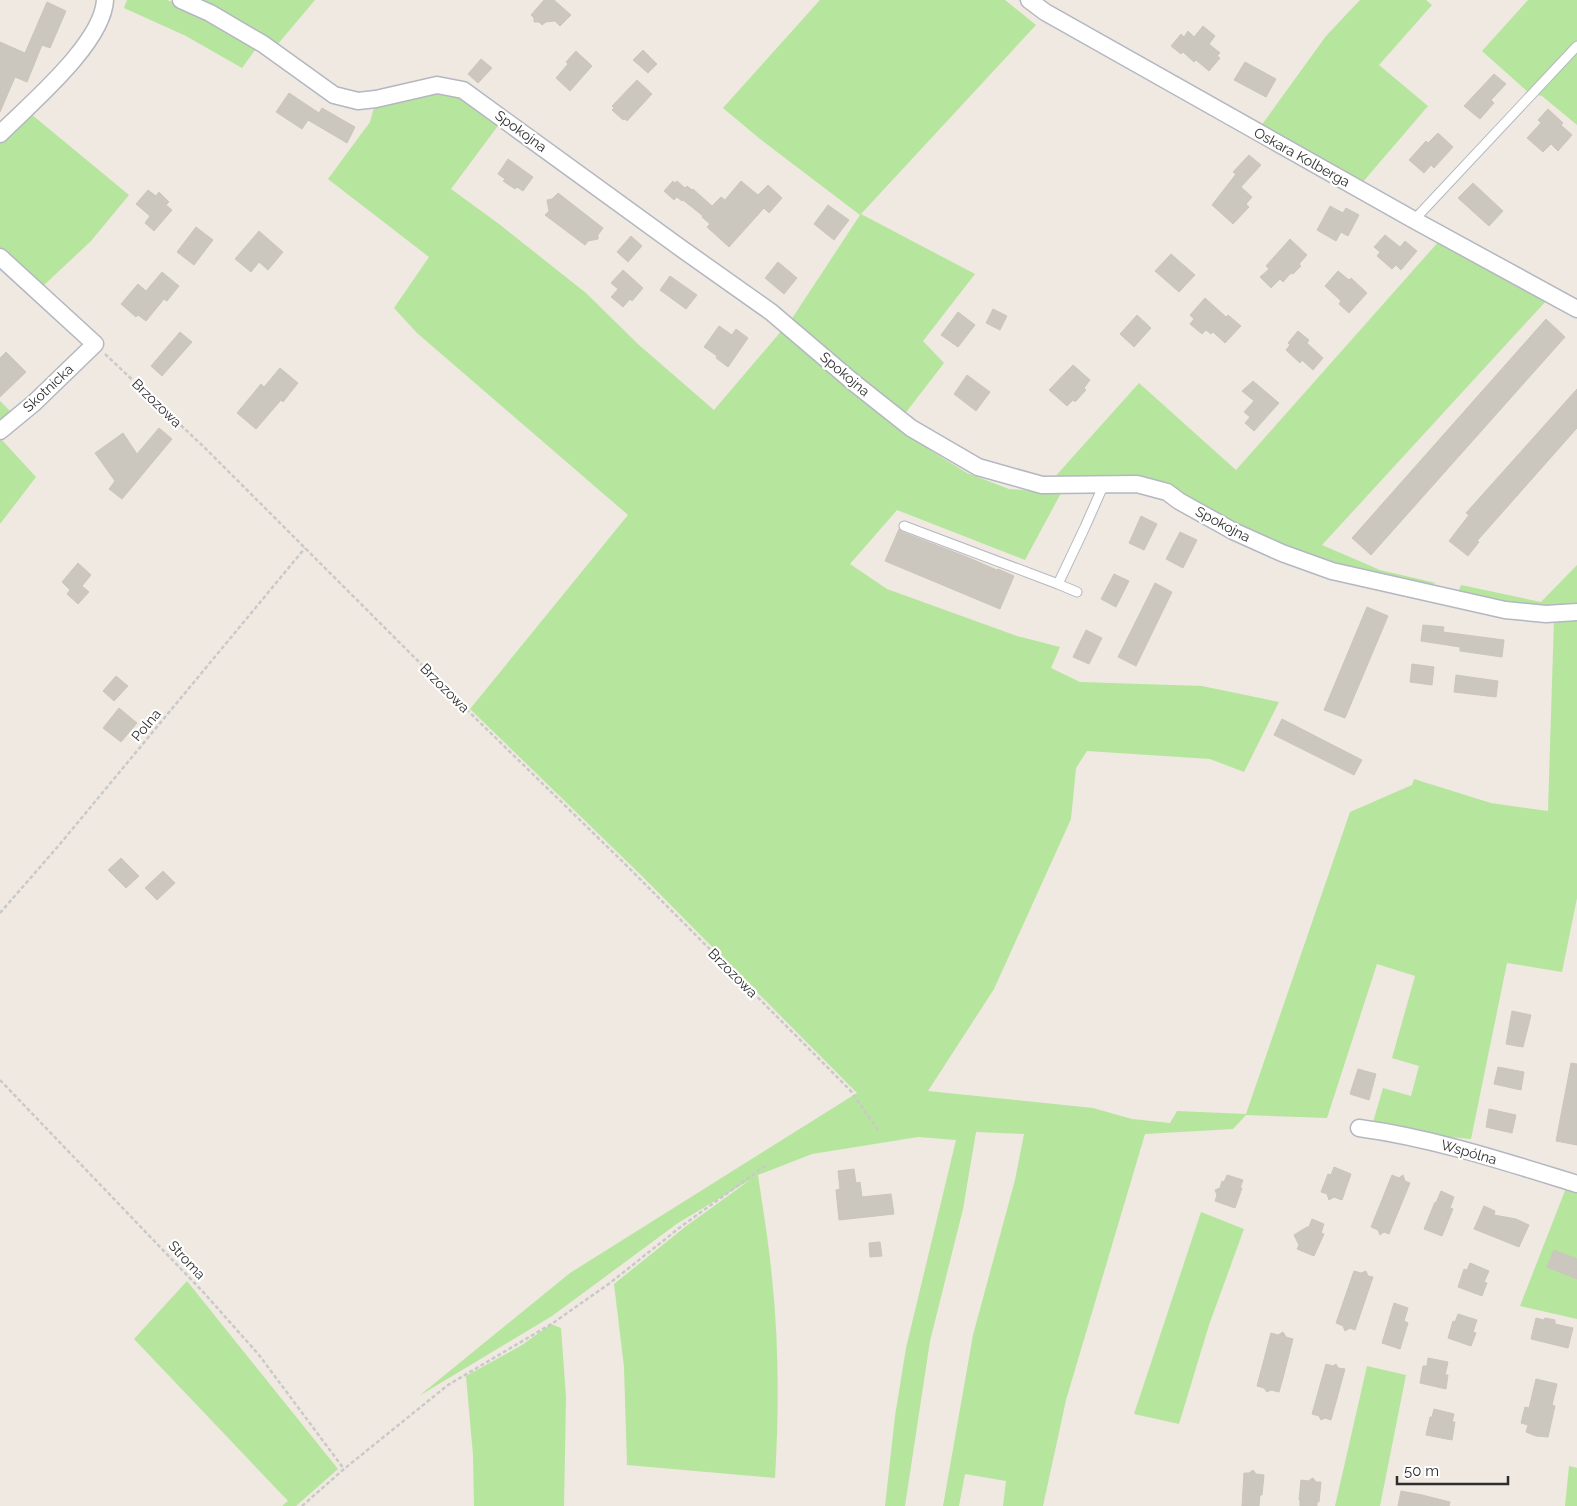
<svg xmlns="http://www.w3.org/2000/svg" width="1577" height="1506" font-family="Raleway,sans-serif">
  <rect width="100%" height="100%" fill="#efe9e1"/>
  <!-- green -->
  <path fill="#b6e59e" d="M 127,0 L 167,0 L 203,14 L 258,46 L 242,68 L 186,36 L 124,8 Z
    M 195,0 L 315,0 L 277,45 Z
    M 820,0 L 1005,0 L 1036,25 L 861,214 L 975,274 L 923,341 L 944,363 L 904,415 L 791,320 L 860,215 L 760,139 L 723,108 Z
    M 1360,0 L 1426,0 L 1432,5 L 1379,65 L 1428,106 L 1362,183 L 1261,126 L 1326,36 Z
    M 1528,0 L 1577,0 L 1577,125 L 1542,96 L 1529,93 L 1482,51 Z
    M 438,89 L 463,94 L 500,123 L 451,189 L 499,224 L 586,293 L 639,345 L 714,410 L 783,329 L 883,413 L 933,452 L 967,473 L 1009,489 L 1061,493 L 1025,560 L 897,510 L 850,564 L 887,589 L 1017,636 L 1060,647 L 1051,668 L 1080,682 L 1202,686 L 1279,702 L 1244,772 L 1210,759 L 1087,751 L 1076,768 L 1071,819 L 994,989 L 928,1091 L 1093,1108 L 1132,1119 L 1170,1123 L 1177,1111 L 1246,1114 L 1350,812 L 1412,785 L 1414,779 L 1491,803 L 1548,811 L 1554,619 L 1577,618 L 1577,898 L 1562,972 L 1507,963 L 1471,1139 L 1428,1135 L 1373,1122 L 1383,1088 L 1411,1096 L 1419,1066 L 1392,1058 L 1415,976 L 1377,964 L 1327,1118 L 1246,1115 L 1233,1129 L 1145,1134 L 1066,1400 L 1043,1506 L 1003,1506 L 1006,1481 L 965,1474 L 959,1506 L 943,1506 L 973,1335 L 1015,1180 L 1024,1134 L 976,1132 L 963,1209 L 930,1341 L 905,1506 L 885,1506 L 895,1416 L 906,1348 L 956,1140 L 918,1137 L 812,1154 L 758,1175 C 763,1210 769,1244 772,1278 C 779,1344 779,1411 775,1478 L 627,1465 L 624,1367 L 614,1284 L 685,1227 L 750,1180 L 678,1223 L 552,1316 L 419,1396 L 570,1273 L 857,1093 L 642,876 L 470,709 L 628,515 L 417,333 L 394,308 L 429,257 L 328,179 L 370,122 L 374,107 Z
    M 31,114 L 129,195 L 91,241 L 42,287 L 0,249 L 0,142 Z
    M 1440,240 L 1547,300 L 1322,545 L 1380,570 L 1436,583 L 1422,587 L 1315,559 L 1242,532 L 1159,481 L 1053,479 L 1139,383 L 1236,470 Z
    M 0,401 L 20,421 L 2,440 L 36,477 L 0,524 Z
    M 1577,565 L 1577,608 L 1524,609 L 1457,595 L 1461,585 L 1541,602 Z
    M 1566,1188 L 1577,1191 L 1577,1319 L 1520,1306 Z
    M 1201,1212 L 1244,1229 L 1209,1325 L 1179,1424 L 1134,1414 Z
    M 187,1281 L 338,1469 L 296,1506 L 282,1506 L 288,1501 L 134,1339 Z
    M 551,1324 L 561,1328 L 566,1397 L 564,1506 L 474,1506 L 473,1455 L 466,1376 L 522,1345 Z
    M 1367,1366 L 1406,1375 L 1380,1506 L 1335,1506 Z
    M 1569,1466 L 1577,1468 L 1577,1506 L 1565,1506 Z"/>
  <!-- building -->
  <path fill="#cbc7bf" stroke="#cbc5ba" d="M 544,0 L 554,0 L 571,15 L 560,26 L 555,21 L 546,22 L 542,25 L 539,22 L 534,22 L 534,18 L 531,15 Z
    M 47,2 L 66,11 L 50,48 L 42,45 L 27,82 L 15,77 L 0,112 L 0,42 L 25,53 Z
    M 1203,26 L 1215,36 L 1209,44 L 1220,53 L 1217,56 L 1220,58 L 1209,71 L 1196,60 L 1194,62 L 1183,52 L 1181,54 L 1171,46 L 1181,34 L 1184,37 L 1188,31 L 1194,37 Z
    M 643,50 L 657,64 L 648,73 L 633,60 Z
    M 576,51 L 592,66 L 570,91 L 556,78 L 568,64 L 566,62 Z
    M 481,59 L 492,68 L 478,83 L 468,74 Z
    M 1245,62 L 1276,79 L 1266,97 L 1234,80 Z
    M 1494,74 L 1506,84 L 1491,100 L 1494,103 L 1480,119 L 1464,106 Z
    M 637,80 L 652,94 L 627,121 L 625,119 L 623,120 L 612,110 L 614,108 L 612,106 Z
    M 289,93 L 319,113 L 322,108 L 355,127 L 347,143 L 308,120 L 302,129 L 276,112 Z
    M 1548,109 L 1563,123 L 1561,125 L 1572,135 L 1558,151 L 1551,144 L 1543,152 L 1527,138 L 1541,123 L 1538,120 Z
    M 1438,133 L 1453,147 L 1434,168 L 1431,165 L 1424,173 L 1409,160 L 1426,141 L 1428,143 Z
    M 1249,155 L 1261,165 L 1241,187 L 1252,197 L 1246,204 L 1249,207 L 1233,224 L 1212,205 L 1236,174 L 1233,172 Z
    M 508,159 L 533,177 L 523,191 L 517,187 L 515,189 L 503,181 L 505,179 L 498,174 Z
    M 673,181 L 675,183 L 677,181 L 685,188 L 687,186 L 692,190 L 693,189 L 712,206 L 721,197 L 725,200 L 741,181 L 758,195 L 768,185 L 782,198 L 769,213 L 764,208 L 729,247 L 707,227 L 710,224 L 702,217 L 703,216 L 683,200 L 682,201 L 677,197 L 674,200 L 664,191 Z
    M 1473,183 L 1503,211 L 1489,226 L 1458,198 Z
    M 148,190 L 156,196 L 159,192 L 169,202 L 166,205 L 172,210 L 154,231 L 145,223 L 150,216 L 136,204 Z
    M 558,193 L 603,228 L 598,235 L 598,239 L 588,241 L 585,245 L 545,215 L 549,211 L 547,200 L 552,199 Z
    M 828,205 L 849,220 L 834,240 L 814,224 Z
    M 1330,206 L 1343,213 L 1346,208 L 1359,215 L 1348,236 L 1341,232 L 1336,241 L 1317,230 Z
    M 196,227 L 213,240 L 194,265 L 177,252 Z
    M 259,231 L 283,252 L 268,270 L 259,262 L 251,272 L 235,259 Z
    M 1385,235 L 1400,247 L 1405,241 L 1417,251 L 1401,270 L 1396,265 L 1392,269 L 1377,256 L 1380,252 L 1374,247 Z
    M 631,236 L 642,246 L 628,262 L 617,252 Z
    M 1290,239 L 1307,255 L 1299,264 L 1301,266 L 1293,274 L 1291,273 L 1283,282 L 1280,279 L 1271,288 L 1260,277 L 1269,269 L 1266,266 Z
    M 1171,254 L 1195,275 L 1179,292 L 1155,271 Z
    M 778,262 L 797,278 L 784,294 L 765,278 Z
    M 623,270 L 643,288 L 632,301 L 630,299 L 623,307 L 611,297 L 618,289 L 611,283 Z
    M 1338,271 L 1349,280 L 1351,278 L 1367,293 L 1349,313 L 1339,304 L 1341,301 L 1325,286 Z
    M 162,272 L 179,286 L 167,301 L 164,299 L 146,321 L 138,315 L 136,317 L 121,304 L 138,284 L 146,291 Z
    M 670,276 L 697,295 L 686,309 L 660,290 Z
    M 1205,298 L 1226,317 L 1228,315 L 1241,326 L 1225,343 L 1213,332 L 1211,334 L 1206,330 L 1202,334 L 1190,324 L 1194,319 L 1190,315 Z
    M 993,309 L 1007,316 L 1000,330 L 986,323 Z
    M 958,312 L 975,325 L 958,347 L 941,335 Z
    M 1137,315 L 1151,328 L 1134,347 L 1120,334 Z
    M 1546,319 L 1565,337 L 1371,555 L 1352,538 Z
    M 719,326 L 732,335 L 736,329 L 748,338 L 728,367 L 716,358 L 717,356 L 704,347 Z
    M 1298,331 L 1309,340 L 1307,343 L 1323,358 L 1313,370 L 1302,360 L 1300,363 L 1286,350 L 1290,345 L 1288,343 Z
    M 180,332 L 192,342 L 162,376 L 151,366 Z
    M 6,352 L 26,372 L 0,397 L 0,358 Z
    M 1073,365 L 1090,380 L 1084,388 L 1086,390 L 1075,402 L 1073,400 L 1067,406 L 1049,390 Z
    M 280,368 L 298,383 L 283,402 L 281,400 L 256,429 L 237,413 L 261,384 L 264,387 Z
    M 967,375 L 990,392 L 976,411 L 954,394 Z
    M 1253,381 L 1279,403 L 1254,431 L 1245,423 L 1250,417 L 1244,412 L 1254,401 L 1242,391 Z
    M 1577,389 L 1577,428 L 1477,541 L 1479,542 L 1468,556 L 1449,541 L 1469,515 L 1466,513 Z
    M 159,428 L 172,439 L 122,499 L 109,489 L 115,481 L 95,453 L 123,433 L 137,454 Z
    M 1141,516 L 1157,524 L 1144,550 L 1129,543 Z
    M 899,529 L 902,532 L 967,557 L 997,570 L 998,569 L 1014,576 L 1000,609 L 885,561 Z
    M 1180,532 L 1197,540 L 1183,568 L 1166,559 Z
    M 78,563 L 91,575 L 82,586 L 89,592 L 78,604 L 67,594 L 70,590 L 62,582 Z
    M 1114,574 L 1129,581 L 1116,607 L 1101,599 Z
    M 1155,583 L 1172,592 L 1136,666 L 1118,657 Z
    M 1367,607 L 1388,616 L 1345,718 L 1324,710 Z
    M 1423,625 L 1444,627 L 1443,632 L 1504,640 L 1502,657 L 1460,651 L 1460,647 L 1421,641 Z
    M 1086,630 L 1102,638 L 1089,664 L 1073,657 Z
    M 1412,664 L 1434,667 L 1432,685 L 1410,682 Z
    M 1456,675 L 1498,681 L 1496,697 L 1454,692 Z
    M 116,676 L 128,686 L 114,701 L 103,691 Z
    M 119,708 L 137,723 L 121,742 L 103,728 Z
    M 1282,719 L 1362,760 L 1354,775 L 1274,735 Z
    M 121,858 L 139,876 L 126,888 L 108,870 Z
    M 163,871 L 175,883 L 157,900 L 145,888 Z
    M 1512,1011 L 1531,1015 L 1523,1047 L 1506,1044 Z
    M 1571,1063 L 1577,1064 L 1577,1145 L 1556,1141 Z
    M 1498,1067 L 1524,1072 L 1521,1090 L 1494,1084 Z
    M 1358,1069 L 1376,1074 L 1369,1100 L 1350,1094 Z
    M 1489,1109 L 1516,1115 L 1512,1133 L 1486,1127 Z
    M 1334,1167 L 1351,1174 L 1342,1200 L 1334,1197 L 1329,1200 L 1327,1194 L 1321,1192 L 1328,1174 L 1331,1175 Z
    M 854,1169 L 856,1183 L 860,1182 L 862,1197 L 891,1194 L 894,1214 L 839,1220 L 836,1190 L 840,1189 L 838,1171 Z
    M 1227,1175 L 1243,1180 L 1240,1188 L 1242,1188 L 1235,1208 L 1215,1201 L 1217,1195 L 1215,1190 L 1220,1188 L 1222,1181 L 1224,1182 Z
    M 1392,1175 L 1399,1178 L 1403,1175 L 1405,1181 L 1410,1183 L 1389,1234 L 1384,1232 L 1380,1235 L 1378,1230 L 1371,1227 Z
    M 1441,1191 L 1454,1197 L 1450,1208 L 1453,1209 L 1442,1236 L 1424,1229 L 1435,1202 L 1436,1203 Z
    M 1484,1206 L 1495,1211 L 1494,1215 L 1516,1219 L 1529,1225 L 1519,1247 L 1474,1229 Z
    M 1312,1219 L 1324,1224 L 1321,1233 L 1324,1234 L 1314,1256 L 1297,1249 L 1299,1245 L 1294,1235 L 1307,1227 L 1309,1227 Z
    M 880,1242 L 882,1256 L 870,1257 L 869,1243 Z
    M 1554,1250 L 1577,1259 L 1577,1279 L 1547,1267 Z
    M 1470,1263 L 1489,1271 L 1484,1282 L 1487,1283 L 1482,1296 L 1458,1287 L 1464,1269 L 1467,1270 Z
    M 1354,1271 L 1361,1273 L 1366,1271 L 1368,1276 L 1373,1277 L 1355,1330 L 1350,1328 L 1345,1331 L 1343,1326 L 1336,1323 Z
    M 1394,1303 L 1408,1308 L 1404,1321 L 1408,1323 L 1400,1349 L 1382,1343 Z
    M 1458,1314 L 1477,1320 L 1473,1332 L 1476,1333 L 1471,1346 L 1448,1338 L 1453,1321 L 1455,1322 Z
    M 1536,1318 L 1544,1320 L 1545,1318 L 1555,1320 L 1555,1324 L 1573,1328 L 1568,1348 L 1531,1339 Z
    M 1283,1332 L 1286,1337 L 1293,1339 L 1283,1378 L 1279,1392 L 1271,1390 L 1267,1392 L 1264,1388 L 1257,1386 L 1271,1333 L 1278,1335 Z
    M 1428,1358 L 1448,1362 L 1445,1375 L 1448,1375 L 1446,1389 L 1420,1383 L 1423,1366 L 1427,1366 Z
    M 1326,1364 L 1333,1366 L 1336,1364 L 1338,1368 L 1345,1369 L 1331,1420 L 1325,1418 L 1321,1420 L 1319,1416 L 1312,1414 Z
    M 1536,1379 L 1557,1384 L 1552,1405 L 1555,1406 L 1548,1437 L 1536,1436 L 1526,1432 L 1528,1425 L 1521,1423 L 1525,1407 L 1529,1408 Z
    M 1434,1409 L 1454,1414 L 1452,1422 L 1455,1422 L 1452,1440 L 1426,1435 L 1430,1417 L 1432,1417 Z
    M 1253,1470 L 1256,1474 L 1264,1475 L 1262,1495 L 1260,1495 L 1259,1506 L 1242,1506 L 1244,1473 L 1249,1473 Z
    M 1313,1478 L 1316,1482 L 1321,1482 L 1319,1502 L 1317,1502 L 1317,1506 L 1300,1506 L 1300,1500 L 1299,1500 L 1301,1480 L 1308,1481 Z
    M 1401,1491 L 1422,1495 L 1450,1502 L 1449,1506 L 1398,1506 Z"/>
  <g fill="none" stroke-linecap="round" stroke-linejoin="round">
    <defs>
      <path id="service" d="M 1414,220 L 1577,46
        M 904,526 L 1058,584 L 1085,527 L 1104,484
        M 1058,584 L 1077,592"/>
      <path id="minor" d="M 181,0 L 210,13 L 263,44 L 334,95 L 358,101 L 376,99 L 437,85 L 463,90 L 682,249 L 771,312 L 853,382 L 911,428 L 978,467 L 1042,485 L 1137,484 L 1167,492 L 1179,501 L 1233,531 L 1282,553 L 1332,571 L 1505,610 L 1546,614 L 1577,612
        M 1029,0 L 1045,12 L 1414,220 L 1577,309
        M 0,134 C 30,104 103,43 105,0
        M 0,257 L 95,344 L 34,403 L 0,431
        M 1359,1128 C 1433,1138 1506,1162 1577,1184"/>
    </defs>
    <!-- service casing -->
    <use href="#service" stroke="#b4b7c1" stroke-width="11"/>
    <!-- minor casing -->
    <use href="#minor" stroke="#b4b7c1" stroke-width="19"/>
    <!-- path -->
    <path stroke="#c9c9c9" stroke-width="2.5" stroke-dasharray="4 2.5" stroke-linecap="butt" d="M 105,354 L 205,448 L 464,707 L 625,864 L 850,1090 L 878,1130
      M 0,913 L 60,844 L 305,548
      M 0,1080 L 205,1294 L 259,1355 L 344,1469
      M 302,1506 L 344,1469 L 448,1385 L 553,1323 L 610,1283 L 683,1225 L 768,1164"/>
    <!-- service -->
    <use href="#service" stroke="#fff" stroke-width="9"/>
    <!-- minor -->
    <use href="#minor" stroke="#fff" stroke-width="16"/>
  </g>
  <g text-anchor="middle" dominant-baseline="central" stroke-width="4.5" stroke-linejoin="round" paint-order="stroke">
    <!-- street labels -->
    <g font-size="14" fill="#2e2e2e" stroke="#fff">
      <text transform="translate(521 131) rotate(36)">Spokojna</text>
      <text transform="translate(1302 157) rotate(29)">Oskara Kolberga</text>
      <text transform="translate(845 374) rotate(40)">Spokojna</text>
      <text transform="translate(48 388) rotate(-43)">Skotnicka</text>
      <text transform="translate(157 403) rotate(44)">Brzozowa</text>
      <text transform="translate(1223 524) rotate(28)">Spokojna</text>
      <text transform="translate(445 688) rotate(45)">Brzozowa</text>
      <text transform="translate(146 725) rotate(-50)">Polna</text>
      <text transform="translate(733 973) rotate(45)">Brzozowa</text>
      <text transform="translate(1469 1152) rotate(16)">Wspólna</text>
      <text transform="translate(187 1260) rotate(47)">Stroma</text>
    </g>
  </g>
  <!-- scale -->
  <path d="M1397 1476v8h111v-8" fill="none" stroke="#2e2e2e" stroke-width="2.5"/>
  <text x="1404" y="1476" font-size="15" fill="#2e2e2e" stroke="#ffffff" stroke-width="4" paint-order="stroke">50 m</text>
</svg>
